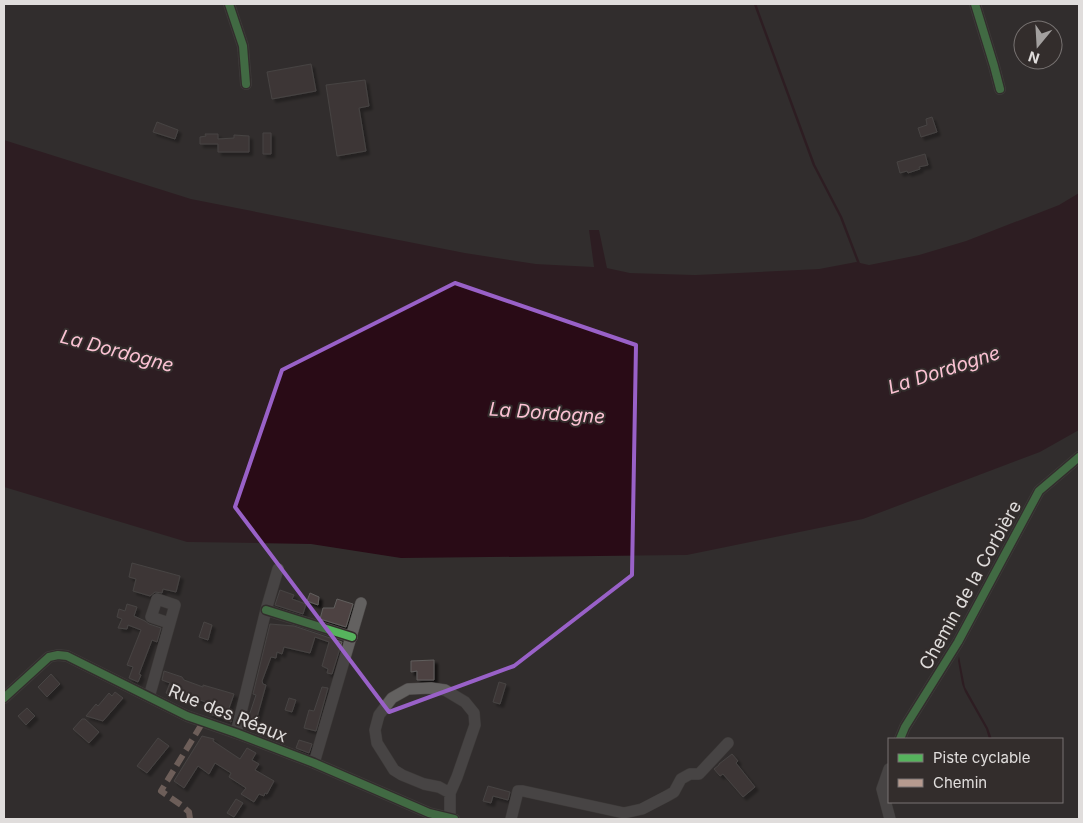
<svg xmlns="http://www.w3.org/2000/svg" width="1083" height="823" font-family="Inter,sans-serif">
  <defs>
    <filter id="shadow"><feDropShadow dx="3.5" dy="3.5" stdDeviation="1" flood-color="#0009"/></filter>
  </defs>
  <rect width="100%" height="100%" fill="#322e2d"/>
  <!-- water -->
  <path fill="#290b16" d="M 4,140 L 191,199 L 465,253 L 536,264 L 594,267 L 589,230 L 599,230 L 607,268 L 630,273 L 695,275 L 819,269 L 856,262 L 869,265 L 919,255 L 966,241 L 1059,205 L 1079,193 L 1079,430 L 1040,452 L 863,519 L 687,555 L 401,558 L 311,544 L 187,542 L 4,487 Z
    M 959,656 L 965,687 L 988,728 L 992,739 L 989,739 L 986,729 L 965,692 L 962,684 L 958,661 Z"/>
  <g fill="none" stroke-linecap="round" stroke-linejoin="round">
    <!-- stream -->
    <path stroke="#290b16" stroke-width="2.5" d="M 755,4 L 814,165 L 841,217 L 859,264"/>
  </g>
  <!-- building -->
  <path fill="#4d4342" stroke="#615e5d" filter="url(#shadow)" d="M 311,64 L 316,91 L 272,99 L 267,72 Z
    M 365,80 L 369,106 L 359,108 L 366,151 L 337,156 L 326,85 Z
    M 932,117 L 937,132 L 921,137 L 918,128 L 927,125 L 926,119 Z
    M 157,122 L 178,130 L 175,139 L 153,132 Z
    M 263,133 L 271,133 L 271,154 L 263,154 Z
    M 205,134 L 218,134 L 218,139 L 234,138 L 234,135 L 249,136 L 249,152 L 218,152 L 218,144 L 200,144 L 200,137 L 206,136 Z
    M 925,154 L 928,165 L 919,167 L 920,169 L 908,173 L 907,171 L 900,173 L 897,162 Z
    M 132,563 L 180,576 L 176,592 L 163,589 L 162,593 L 155,592 L 150,596 L 133,591 L 136,579 L 129,577 Z
    M 280,590 L 294,595 L 292,599 L 306,604 L 303,614 L 275,605 Z
    M 310,593 L 319,597 L 318,605 L 307,601 Z
    M 337,599 L 353,604 L 346,627 L 320,619 L 323,608 L 334,608 Z
    M 127,604 L 137,607 L 134,616 L 145,621 L 149,624 L 161,628 L 157,642 L 152,640 L 139,674 L 141,675 L 138,682 L 129,678 L 133,667 L 127,665 L 141,630 L 128,625 L 127,629 L 118,628 L 122,619 L 117,617 L 119,609 L 125,611 Z
    M 204,622 L 212,625 L 208,640 L 199,637 Z
    M 270,624 L 294,626 L 342,642 L 332,674 L 327,673 L 328,669 L 322,666 L 329,642 L 315,637 L 310,653 L 284,647 L 282,654 L 277,652 L 276,658 L 271,657 L 262,681 L 263,684 L 266,685 L 254,728 L 245,726 L 249,713 L 250,713 L 256,695 L 253,694 Z
    M 434,660 L 434,680 L 417,680 L 417,671 L 411,672 L 411,661 Z
    M 164,671 L 182,677 L 184,680 L 203,687 L 203,685 L 234,694 L 228,711 L 233,712 L 231,722 L 229,721 L 230,720 L 209,714 L 213,704 L 186,696 L 185,699 L 166,693 L 170,683 L 162,680 Z
    M 51,674 L 60,684 L 47,697 L 38,687 Z
    M 499,682 L 506,684 L 500,704 L 493,702 Z
    M 322,687 L 328,688 L 316,731 L 304,728 L 309,710 L 314,711 Z
    M 115,692 L 123,698 L 103,721 L 86,716 L 96,704 L 98,706 L 109,693 L 112,696 Z
    M 289,698 L 296,700 L 292,712 L 285,710 Z
    M 27,708 L 35,716 L 26,725 L 18,716 Z
    M 82,719 L 85,719 L 99,732 L 89,743 L 73,729 Z
    M 202,736 L 214,739 L 213,741 L 240,759 L 247,748 L 256,753 L 252,760 L 259,764 L 255,770 L 274,781 L 267,794 L 265,793 L 264,796 L 259,794 L 254,802 L 241,794 L 246,788 L 229,777 L 231,773 L 215,763 L 209,774 L 198,766 L 184,788 L 174,781 Z
    M 158,738 L 169,746 L 147,773 L 137,766 Z
    M 299,740 L 312,744 L 309,753 L 296,748 Z
    M 732,754 L 738,761 L 736,763 L 755,787 L 743,797 L 723,774 L 720,776 L 714,769 L 719,765 L 719,764 Z
    M 488,786 L 510,792 L 508,800 L 493,796 L 491,803 L 483,801 Z
    M 236,799 L 243,803 L 234,817 L 227,813 Z"/>
  <g fill="none" stroke-linecap="round" stroke-linejoin="round">
    <defs>
      <path id="minor" d="M 229,4 L 243,46 L 246,84
        M 975,4 L 994,66 L 1000,89
        M 266,610 L 352,637
        M 149,697 L 175,605 L 157,599 L 151,617 L 169,623
        M 4,698 L 49,657 L 58,655 L 67,656 L 187,716 L 236,733 L 314,763 L 429,813 L 454,819
        M 236,733 L 266,610 L 278,569
        M 900,739 L 905,727 L 958,642 L 1039,491 L 1079,457
        M 314,763 L 361,603
        M 889,769 L 882,789 L 890,819
        M 450,818 L 450,793 L 457,777 L 475,725 L 474,713 L 465,702 L 445,690 L 431,688 L 408,689 L 392,698 L 379,715 L 375,730 L 377,743 L 394,770 L 402,775 L 424,784 L 439,787 L 450,793
        M 511,819 L 518,791 L 523,791 L 624,813 L 642,809 L 667,796 L 674,792 L 681,779 L 690,774 L 699,774 L 728,743"/>
    </defs>
    <!-- minor casing -->
    <use href="#minor" stroke="#4d4a49" stroke-width="12"/>
    <!-- minor -->
    <use href="#minor" stroke="#636160" stroke-width="11"/>
    <!-- quiet -->
    <path stroke="#b69a8f" stroke-width="6" stroke-dasharray="12 6" stroke-linecap="butt" d="M 190,819 L 189,812 L 181,805 L 161,791 L 203,722"/>
    <defs>
      <path id="cycleway" d="M 229,4 L 243,46 L 246,84
        M 975,4 L 994,66 L 1000,89
        M 266,610 L 352,637
        M 4,698 L 49,657 L 58,655 L 67,656 L 187,716 L 236,733 L 314,763 L 429,813 L 454,819
        M 900,739 L 905,727 L 958,642 L 1039,491 L 1079,457"/>
    </defs>
    <!-- cycleway casing -->
    <use href="#cycleway" stroke="#332d2c" stroke-width="11"/>
    <!-- cycleway -->
    <use href="#cycleway" stroke="#56b35d" stroke-width="8"/>
  </g>
  <!-- marked area -->
  <path d="M0 0H1083V823H0ZM 455,283 L 636,345 L 632,575 L 514,666 L 389,712 L 235,507 L 282,370 Z" fill="#322e2d" fill-opacity=".55" fill-rule="evenodd"/>
  <path fill="none" stroke="#9961c8" stroke-width="4" stroke-linejoin="round" d="M 455,283 L 636,345 L 632,575 L 514,666 L 389,712 L 235,507 L 282,370 Z"/>
  <g text-anchor="middle" dominant-baseline="central" stroke-width="4" stroke-linejoin="round" paint-order="stroke">
    <!-- street labels -->
    <g font-size="18" fill="#e0dddc" stroke="#332d2c">
      <text transform="translate(970 585) rotate(-61)">Chemin de la Corbière</text>
      <text transform="translate(228 713) rotate(22)">Rue des Réaux</text>
    </g>
    <!-- water labels -->
    <g font-size="19" font-style="italic" fill="#fbc2d3" stroke="#332d2c">
      <text transform="translate(117 351) rotate(15)">La Dordogne</text>
      <text transform="translate(944 370) rotate(-18)">La Dordogne</text>
      <text transform="translate(547 413) rotate(4)">La Dordogne</text>
    </g>
  </g>
  <!-- border -->
  <rect width="1083" height="823" fill="none" stroke="#e0dddc" stroke-width="10"/>
  <!-- legend -->
  <rect x="888" y="738" width="175" height="65" fill="#332d2c" stroke="#787372"/>
  <rect x="898" y="754" width="25" height="8" fill="#56b35d" stroke="#787372"/>
  <text x="933" y="763" font-size="15" fill="#e0dddc">Piste cyclable</text>
  <rect x="898" y="779" width="25" height="8" fill="#b69a8f" stroke="#787372"/>
  <text x="933" y="788" font-size="15" fill="#e0dddc">Chemin</text>
  <!-- north arrow -->
  <g transform="translate(1038 45) rotate(198)"><circle r="24" fill="#332d2c" stroke="#787372"/>
  <path d="M0-4L9 19L0 12L-9 19Z" fill="#a3a09f"/>
  <text y="-8" font-size="14" font-weight="bold" text-anchor="middle" fill="#e0dddc">N</text>
  </g>
</svg>
